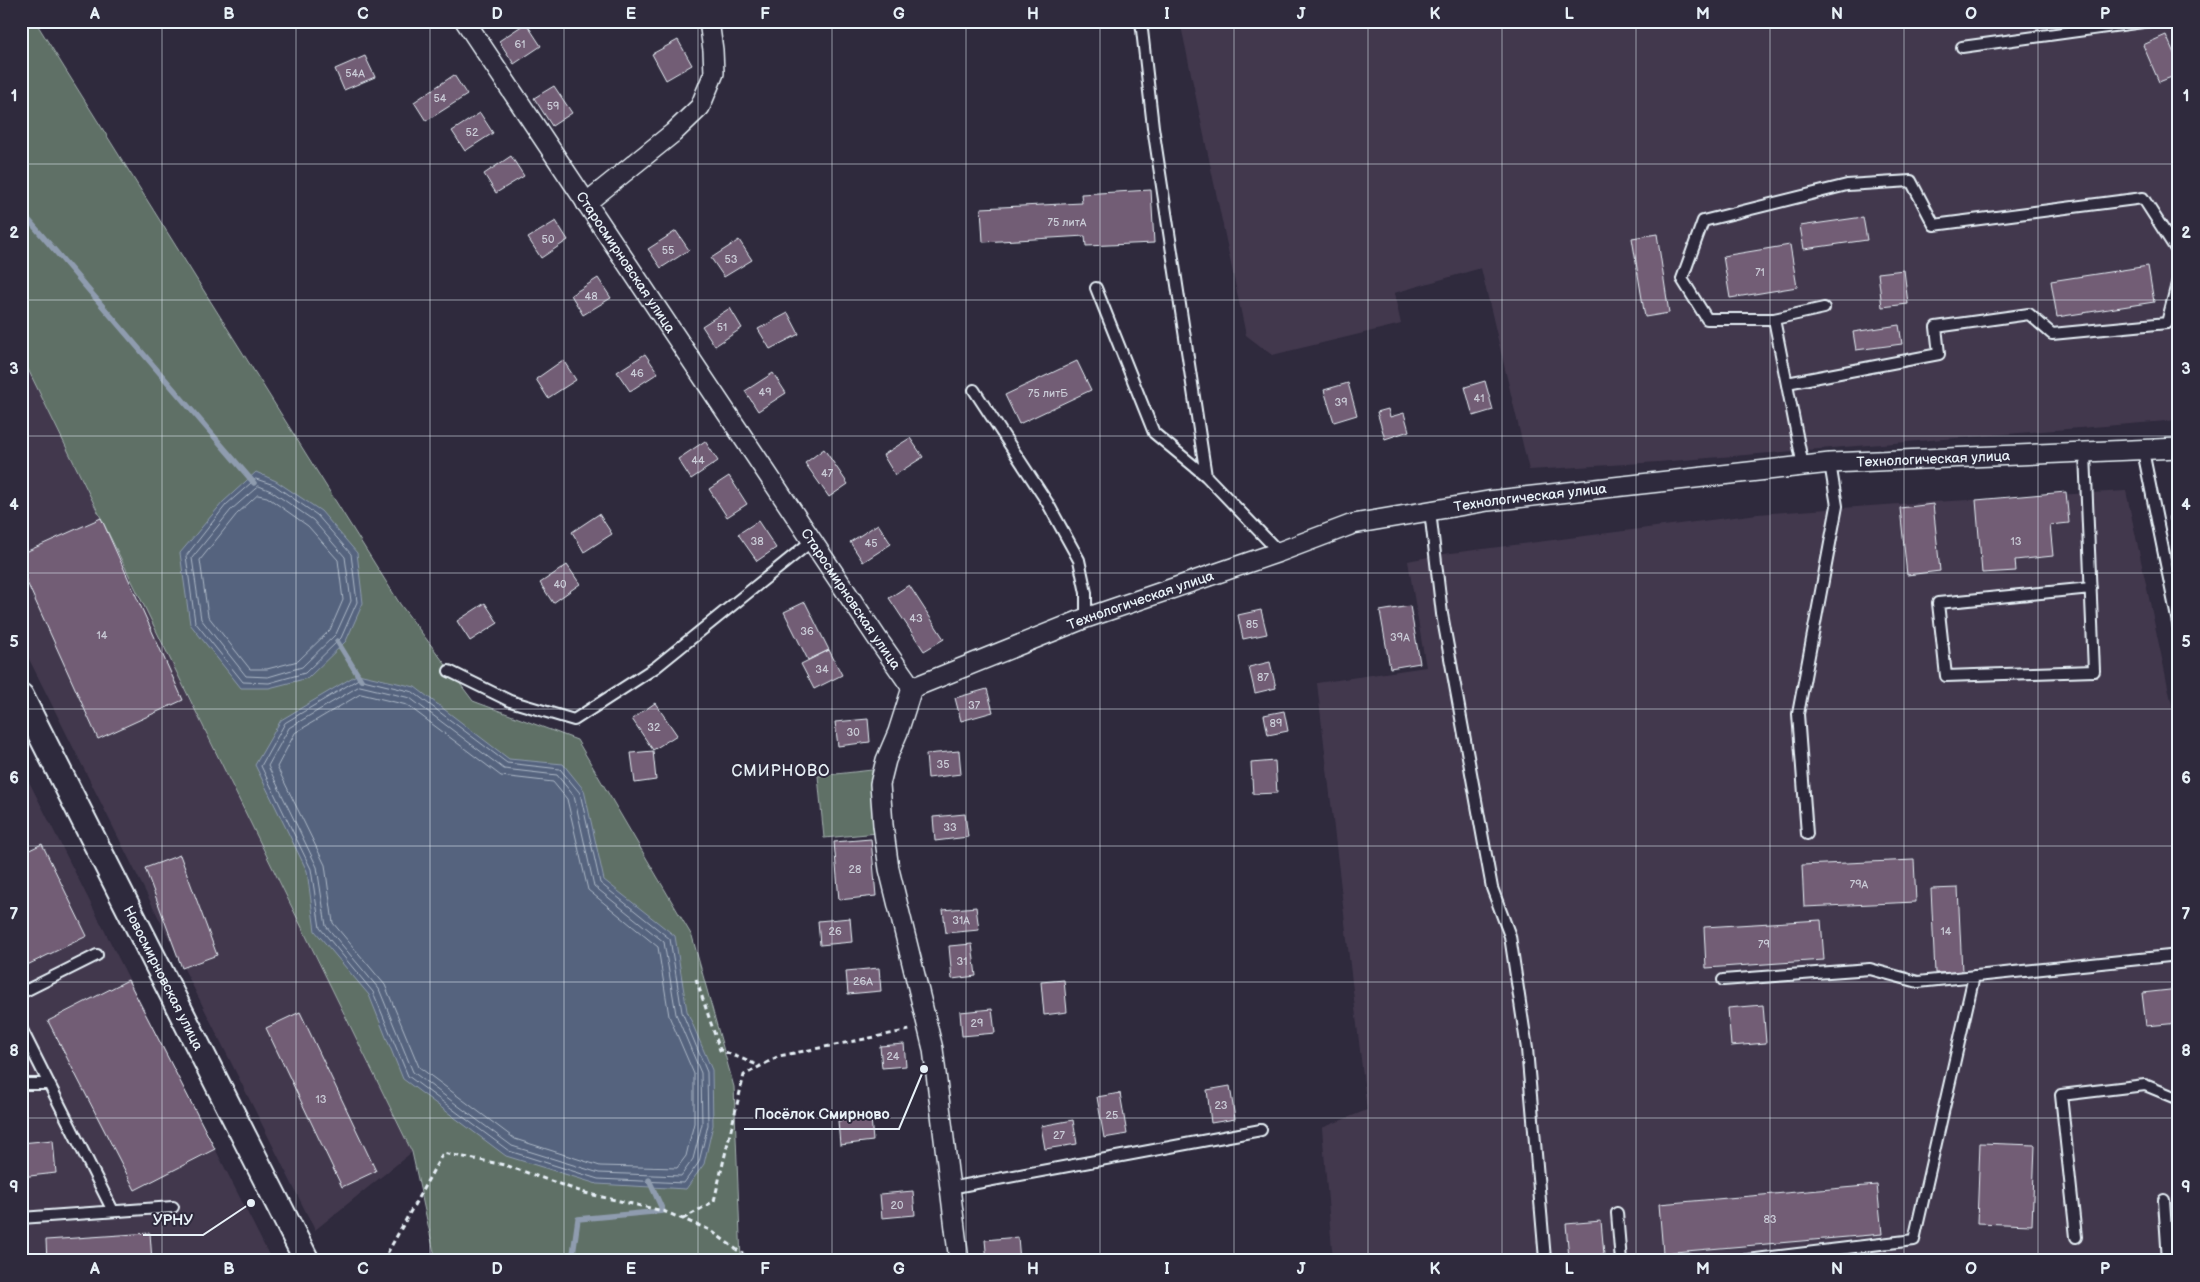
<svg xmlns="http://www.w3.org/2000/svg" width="2200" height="1282" font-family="'Balsamiq Sans',sans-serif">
  <rect width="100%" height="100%" fill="#2f2a3d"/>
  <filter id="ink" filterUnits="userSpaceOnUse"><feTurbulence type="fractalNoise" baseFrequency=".02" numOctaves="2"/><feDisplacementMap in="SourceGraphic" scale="10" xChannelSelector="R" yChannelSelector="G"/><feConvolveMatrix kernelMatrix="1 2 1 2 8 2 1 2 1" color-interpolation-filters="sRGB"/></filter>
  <g filter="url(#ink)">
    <!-- built -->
    <path fill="#43394e" d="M 1180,21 L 2178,21 L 2179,420 L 1658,462 L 1529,470 L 1481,268 L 1394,293 L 1401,324 L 1272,355 L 1246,335 Z
      M 21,355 L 412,1152 L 315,1230 L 21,643 Z
      M 2126,491 L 2179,738 L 2179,1261 L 1333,1261 L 1322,1128 L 1367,1110 L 1317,683 L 1426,667 L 1408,561 L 1444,554 L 1758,514 L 1899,504 Z
      M 21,766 L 272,1261 L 21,1261 Z"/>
    <!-- green -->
    <path fill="#5e6f66" stroke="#a3b0af" d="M 21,21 L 35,21 L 400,604 L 473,701 L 577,740 L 692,936 L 734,1087 L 741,1261 L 436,1261 L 412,1152 L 21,355 Z
      M 872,770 L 878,833 L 824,838 L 818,776 Z"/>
    <!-- water -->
    <path fill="#54637e" stroke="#8f9caf" d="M 256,472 L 276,481 L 321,511 L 357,553 L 363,603 L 346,641 L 308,678 L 269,688 L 241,688 L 190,624 L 180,553 L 223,502 Z
      M 358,674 L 415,687 L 509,759 L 563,764 L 584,790 L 604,880 L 675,936 L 687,1011 L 712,1070 L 713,1125 L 704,1164 L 686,1189 L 597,1184 L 506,1156 L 403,1079 L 369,995 L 315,931 L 307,871 L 255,765 L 281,720 Z"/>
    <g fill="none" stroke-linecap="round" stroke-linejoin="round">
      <!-- shore -->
      <path stroke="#adb8c7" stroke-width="1" d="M 256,479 L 274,485 L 317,515 L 351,554 L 357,602 L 341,638 L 305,673 L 269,683 L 243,682 L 195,622 L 186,556 L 226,505 Z
        M 259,486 L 271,491 L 313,520 L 345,557 L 351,601 L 336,634 L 302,667 L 268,677 L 246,676 L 201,619 L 192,558 L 231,510 Z
        M 258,495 L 267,497 L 308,526 L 338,560 L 343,600 L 330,630 L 298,661 L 267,669 L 250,669 L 208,616 L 200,560 L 236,515 Z
        M 359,679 L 413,692 L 507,763 L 560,769 L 580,793 L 600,883 L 670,939 L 682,1012 L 707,1072 L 708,1125 L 699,1162 L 684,1183 L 598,1179 L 509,1151 L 408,1076 L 373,992 L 320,928 L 311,869 L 261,766 L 285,723 Z
        M 360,686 L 410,698 L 504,769 L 557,775 L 574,796 L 594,886 L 664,942 L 676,1014 L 701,1073 L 702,1124 L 693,1159 L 681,1176 L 599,1173 L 512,1146 L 413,1072 L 379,989 L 326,926 L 317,867 L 268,766 L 289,728 Z
        M 361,694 L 407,705 L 501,776 L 553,782 L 567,799 L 588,890 L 658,947 L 669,1016 L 694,1074 L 694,1123 L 686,1156 L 677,1168 L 600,1166 L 515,1139 L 419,1067 L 385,985 L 333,923 L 325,865 L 277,767 L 295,733 Z"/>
      <!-- stream -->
      <path stroke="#8f9caf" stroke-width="5.5" d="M 21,211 L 254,483
        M 337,641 L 361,680
        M 572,1261 L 578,1219 L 663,1211 L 649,1180"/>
    </g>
    <!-- building -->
    <path fill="#725d74" stroke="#e8f1f8" d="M 526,23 L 541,46 L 514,64 L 499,41 Z
      M 2166,35 L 2179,65 L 2179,74 L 2159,82 L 2143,45 Z
      M 678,40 L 692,65 L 666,80 L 652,54 Z
      M 365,56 L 375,77 L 344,90 L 335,69 Z
      M 454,75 L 467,95 L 426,121 L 414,102 Z
      M 554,86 L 572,113 L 552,126 L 534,98 Z
      M 480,113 L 493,133 L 465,151 L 452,131 Z
      M 511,156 L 524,176 L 496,193 L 484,174 Z
      M 1151,190 L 1154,243 L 1086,246 L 1085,236 L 983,242 L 981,208 L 1082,203 L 1081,194 Z
      M 1863,217 L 1867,240 L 1804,249 L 1800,226 Z
      M 556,221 L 568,240 L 541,258 L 528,238 Z
      M 676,231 L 689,250 L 661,268 L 648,249 Z
      M 1657,234 L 1669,313 L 1645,317 L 1632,238 Z
      M 739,240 L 752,260 L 724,277 L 711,258 Z
      M 1790,245 L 1797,287 L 1730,298 L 1723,256 Z
      M 2148,266 L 2154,302 L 2057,317 L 2051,281 Z
      M 1904,270 L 1908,304 L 1882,307 L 1878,273 Z
      M 598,278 L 611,298 L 583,315 L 571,295 Z
      M 730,308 L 742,328 L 715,346 L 702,326 Z
      M 788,313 L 799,334 L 770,349 L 758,329 Z
      M 1899,325 L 1902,344 L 1856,350 L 1853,332 Z
      M 645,354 L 658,373 L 630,391 L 617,372 Z
      M 563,360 L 576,380 L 548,398 L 536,379 Z
      M 1077,361 L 1091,390 L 1019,424 L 1005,395 Z
      M 773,373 L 786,393 L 758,411 L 745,391 Z
      M 1485,381 L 1493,410 L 1473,416 L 1465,387 Z
      M 1348,383 L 1357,415 L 1334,422 L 1324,390 Z
      M 1388,409 L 1390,417 L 1404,413 L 1409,431 L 1385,439 L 1377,412 Z
      M 910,438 L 923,457 L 895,475 L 883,455 Z
      M 705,441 L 718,461 L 691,479 L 678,459 Z
      M 824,449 L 848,484 L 829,497 L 805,463 Z
      M 729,476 L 747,504 L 727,517 L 709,489 Z
      M 2066,492 L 2069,523 L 2050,525 L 2053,556 L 2015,560 L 2016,571 L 1982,573 L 1976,500 Z
      M 1933,504 L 1940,571 L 1907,575 L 1900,508 Z
      M 599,514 L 612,534 L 584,552 L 572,532 Z
      M 101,518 L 183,700 L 98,739 L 21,569 L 21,554 Z
      M 758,521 L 776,548 L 757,561 L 738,534 Z
      M 878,524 L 891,544 L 863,562 L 850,542 Z
      M 2179,533 L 2179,574 L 2172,534 Z
      M 567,565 L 580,584 L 553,603 L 540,583 Z
      M 909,585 L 944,639 L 924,651 L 889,598 Z
      M 805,602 L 829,650 L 808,660 L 784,612 Z
      M 485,603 L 498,623 L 470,641 L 457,621 Z
      M 1410,606 L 1420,663 L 1390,668 L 1380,611 Z
      M 1261,610 L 1267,634 L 1243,639 L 1238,615 Z
      M 829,650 L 842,675 L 814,689 L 801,664 Z
      M 1270,662 L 1276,688 L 1255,693 L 1249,667 Z
      M 987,689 L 993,712 L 961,721 L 955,698 Z
      M 655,703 L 677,735 L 653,750 L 632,719 Z
      M 1284,711 L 1288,731 L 1268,735 L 1264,715 Z
      M 868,719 L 870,742 L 838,746 L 835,722 Z
      M 653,751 L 656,780 L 635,783 L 631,753 Z
      M 959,751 L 961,774 L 928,778 L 926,754 Z
      M 1275,761 L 1277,793 L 1253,794 L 1251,763 Z
      M 965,814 L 968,837 L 935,841 L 933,817 Z
      M 871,839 L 876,896 L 839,900 L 834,842 Z
      M 42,844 L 87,936 L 21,968 L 21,854 Z
      M 180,855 L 217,955 L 182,968 L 145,868 Z
      M 1914,860 L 1916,902 L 1804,907 L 1802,865 Z
      M 1958,888 L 1962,972 L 1935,973 L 1931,889 Z
      M 976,907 L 979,930 L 946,933 L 943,910 Z
      M 850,918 L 852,942 L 820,945 L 818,921 Z
      M 1821,920 L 1824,960 L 1706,968 L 1704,927 Z
      M 972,944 L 976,976 L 952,979 L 949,946 Z
      M 879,968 L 881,991 L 848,994 L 846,971 Z
      M 128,980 L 215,1149 L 135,1190 L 48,1021 Z
      M 1064,980 L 1067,1012 L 1044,1015 L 1041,982 Z
      M 2179,989 L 2179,1023 L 2146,1026 L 2142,993 Z
      M 1763,1005 L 1766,1043 L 1731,1046 L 1728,1008 Z
      M 992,1009 L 995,1033 L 962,1036 L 960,1012 Z
      M 300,1012 L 376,1171 L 342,1187 L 266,1028 Z
      M 904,1044 L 906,1066 L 882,1068 L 880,1046 Z
      M 1230,1086 L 1235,1119 L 1211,1123 L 1207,1090 Z
      M 1120,1093 L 1127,1134 L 1104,1138 L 1097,1097 Z
      M 871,1118 L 873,1141 L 840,1145 L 838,1121 Z
      M 1073,1120 L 1077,1144 L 1045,1149 L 1041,1126 Z
      M 53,1140 L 56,1173 L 21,1177 L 21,1143 Z
      M 1980,1143 L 2035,1145 L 2032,1225 L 1977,1223 Z
      M 1877,1185 L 1882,1234 L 1663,1253 L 1659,1204 Z
      M 2174,1188 L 2179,1188 L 2179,1242 Z
      M 913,1191 L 915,1215 L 882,1218 L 880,1194 Z
      M 1601,1221 L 1604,1255 L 1569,1258 L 1566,1224 Z
      M 150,1233 L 152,1261 L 47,1261 L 46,1240 Z
      M 1018,1237 L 1020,1261 L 987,1261 L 985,1240 Z"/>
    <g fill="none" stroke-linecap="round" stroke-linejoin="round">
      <defs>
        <path id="service" d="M 1141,21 L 1153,127 L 1206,476 L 1279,552
          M 1962,47 L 2150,21
          M 1096,288 L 1154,433 L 1206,476
          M 1774,319 L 1824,308
          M 1787,383 L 1939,354 L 1936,327 L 2029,314 L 2052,334 L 2167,323 L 2179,276
          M 974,390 L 1047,502 L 1079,560 L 1086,593 L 1086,618
          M 2143,451 L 2179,628
          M 2085,453 L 2094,671 L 1946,676 L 1938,603 L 2091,588
          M 1803,466 L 1774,319 L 1707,319 L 1682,279 L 1703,221 L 1847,185 L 1911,181 L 1934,225 L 2143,198 L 2179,254
          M 1430,511 L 1442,614 L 1492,888 L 1510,936 L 1527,1049 L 1545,1259 L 1543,1261
          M 2176,518 L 2179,517
          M 449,671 L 510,701 L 574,720 L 656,667 L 813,540
          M 1807,834 L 1798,714 L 1837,506 L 1830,463
          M 1723,980 L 1870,969 L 1918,982 L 2179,955
          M 21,993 L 97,955
          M 21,1028 L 113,1211
          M 21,1084 L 49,1084
          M 950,1188 L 1261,1130
          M 2164,1200 L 2168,1261
          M 1617,1213 L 1621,1261
          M 21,1218 L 173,1207
          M 2076,1237 L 2061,1095 L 2145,1085 L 2179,1099
          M 21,1260 L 21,1261
          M 1739,1261 L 1914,1240 L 1974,976"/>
        <g id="minor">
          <path id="s1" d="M 465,21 L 877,638 L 912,688 L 898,732 L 886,760 L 880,784 L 883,825 L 889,869 L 933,1049 L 959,1261"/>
          <path d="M 586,203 L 673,133 L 700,107 L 714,73 L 713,50 L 709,21"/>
          <path id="s2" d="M 912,688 L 1086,618 L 1279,552 L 1353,524 L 1488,501 L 1830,463 L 2179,448"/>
        </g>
        <g id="tertiary">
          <path id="s3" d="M 21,696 L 307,1261"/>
        </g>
      </defs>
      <!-- service casing -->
      <use href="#service" stroke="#e8f1f8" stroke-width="14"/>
      <!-- minor casing -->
      <use href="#minor" stroke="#e8f1f8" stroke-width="22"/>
      <!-- tertiary casing -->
      <use href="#tertiary" stroke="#e8f1f8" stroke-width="28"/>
      <!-- path -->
      <path stroke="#e8f1f8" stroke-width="3" stroke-dasharray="5 4" stroke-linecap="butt" d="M 696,979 L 720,1050 L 760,1066
        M 683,1219 L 714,1201 L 744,1075 L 779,1056 L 910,1030
        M 383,1261 L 443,1153 L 505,1165 L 585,1193 L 663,1211 L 710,1230 L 748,1258 L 940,1260"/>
      <!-- service -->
      <use href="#service" stroke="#2f2a3d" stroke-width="10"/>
      <!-- minor -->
      <use href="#minor" stroke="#2f2a3d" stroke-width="19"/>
      <!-- tertiary -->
      <use href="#tertiary" stroke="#2f2a3d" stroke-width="24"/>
    </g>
  </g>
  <!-- grid -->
  <path fill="none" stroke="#e8f1f8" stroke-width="1" stroke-opacity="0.55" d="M 162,21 L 162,1261M 296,21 L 296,1261M 430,21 L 430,1261M 564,21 L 564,1261M 698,21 L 698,1261M 832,21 L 832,1261M 966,21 L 966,1261M 1100,21 L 1100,1261M 1234,21 L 1234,1261M 1368,21 L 1368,1261M 1502,21 L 1502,1261M 1636,21 L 1636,1261M 1770,21 L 1770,1261M 1904,21 L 1904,1261M 2038,21 L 2038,1261M 21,164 L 2179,164M 21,300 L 2179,300M 21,436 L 2179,436M 21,573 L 2179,573M 21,709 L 2179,709M 21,846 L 2179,846M 21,982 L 2179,982M 21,1118 L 2179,1118"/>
  <g text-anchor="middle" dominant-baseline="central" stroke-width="4" stroke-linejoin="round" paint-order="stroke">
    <!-- number labels -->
    <g font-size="11" fill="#caccd7">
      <text x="520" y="44">61</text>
      <text x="355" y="73">54А</text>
      <text x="440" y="98">54</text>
      <text x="553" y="106">59</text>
      <text x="472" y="132">52</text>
      <text x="1067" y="222">75 литА</text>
      <text x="548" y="239">50</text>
      <text x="668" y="250">55</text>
      <text x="731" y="259">53</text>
      <text x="1760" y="272">71</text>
      <text x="591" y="296">48</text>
      <text x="722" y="327">51</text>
      <text x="637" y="373">46</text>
      <text x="765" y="392">49</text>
      <text x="1048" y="393">75 литБ</text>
      <text x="1479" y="398">41</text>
      <text x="1341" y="402">39</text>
      <text x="698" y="460">44</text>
      <text x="827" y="473">47</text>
      <text x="757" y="541">38</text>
      <text x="2016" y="541">13</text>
      <text x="871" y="543">45</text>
      <text x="560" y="584">40</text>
      <text x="916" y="618">43</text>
      <text x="1252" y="624">85</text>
      <text x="807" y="631">36</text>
      <text x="102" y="635">14</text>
      <text x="1400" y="637">39А</text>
      <text x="822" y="669">34</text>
      <text x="1263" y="677">87</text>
      <text x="974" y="705">37</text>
      <text x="1276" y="723">89</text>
      <text x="654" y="727">32</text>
      <text x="853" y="732">30</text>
      <text x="943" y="764">35</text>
      <text x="950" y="827">33</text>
      <text x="855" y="869">28</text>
      <text x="1859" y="884">79А</text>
      <text x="961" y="920">31А</text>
      <text x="835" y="931">26</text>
      <text x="1946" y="931">14</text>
      <text x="1764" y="944">79</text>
      <text x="962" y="961">31</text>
      <text x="863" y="981">26А</text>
      <text x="977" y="1023">29</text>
      <text x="893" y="1056">24</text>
      <text x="321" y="1099">13</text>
      <text x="1221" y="1105">23</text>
      <text x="1112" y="1115">25</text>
      <text x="1059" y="1135">27</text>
      <text x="897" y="1205">20</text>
      <text x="1770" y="1219">83</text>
    </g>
    <!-- street labels -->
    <g font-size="14" fill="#e8f1f8" stroke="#2f2a3d">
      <text stroke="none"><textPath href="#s1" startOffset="290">Старосмирновская улица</textPath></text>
      <text stroke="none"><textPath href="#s2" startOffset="1055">Технологическая улица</textPath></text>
      <text stroke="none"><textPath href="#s2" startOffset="650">Технологическая улица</textPath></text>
      <text stroke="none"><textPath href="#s1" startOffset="695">Старосмирновская улица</textPath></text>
      <text stroke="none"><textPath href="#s2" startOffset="245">Технологическая улица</textPath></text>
      <text stroke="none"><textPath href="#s3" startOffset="316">Новосмирновская улица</textPath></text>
    </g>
    <!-- quarter labels -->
    <g font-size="16" letter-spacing="1" fill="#e8f1f8" stroke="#2f2a3d">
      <text x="781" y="771">СМИРНОВО</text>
    </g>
  </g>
  <!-- callouts -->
  <path fill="none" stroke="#e8f1f8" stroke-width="2" d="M924 1069L899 1129H744M251 1203L203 1235H143"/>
  <g fill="#e8f1f8" stroke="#2f2a3d" stroke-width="2">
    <circle cx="924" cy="1069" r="5"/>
    <circle cx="251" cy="1203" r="5"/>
  </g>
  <g font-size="15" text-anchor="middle" font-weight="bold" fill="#e8f1f8" stroke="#2f2a3d" stroke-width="4" stroke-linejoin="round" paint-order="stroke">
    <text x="822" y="1119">Посёлок Смирново</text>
    <text x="173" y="1225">УРНУ</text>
  </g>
  <!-- margin -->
  <rect width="2200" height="1282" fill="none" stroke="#2f2a3d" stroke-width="55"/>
  <rect x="28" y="28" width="2144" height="1226" fill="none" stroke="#e8f1f8" stroke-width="2"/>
  <g font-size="16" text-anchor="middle" font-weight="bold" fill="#e8f1f8">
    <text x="95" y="19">A</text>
    <text x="229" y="19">B</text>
    <text x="363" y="19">C</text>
    <text x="497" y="19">D</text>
    <text x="631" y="19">E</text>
    <text x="765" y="19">F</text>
    <text x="899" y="19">G</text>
    <text x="1033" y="19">H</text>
    <text x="1167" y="19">I</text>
    <text x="1301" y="19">J</text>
    <text x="1435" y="19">K</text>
    <text x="1569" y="19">L</text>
    <text x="1703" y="19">M</text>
    <text x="1837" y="19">N</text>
    <text x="1971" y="19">O</text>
    <text x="2105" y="19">P</text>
    <text x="14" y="101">1</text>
    <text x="2186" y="101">1</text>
    <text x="14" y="238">2</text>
    <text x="2186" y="238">2</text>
    <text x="14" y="374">3</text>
    <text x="2186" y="374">3</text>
    <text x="14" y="510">4</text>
    <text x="2186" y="510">4</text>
    <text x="14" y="647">5</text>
    <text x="2186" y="647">5</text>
    <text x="14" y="783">6</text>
    <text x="2186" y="783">6</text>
    <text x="14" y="919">7</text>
    <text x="2186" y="919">7</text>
    <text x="14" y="1056">8</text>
    <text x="2186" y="1056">8</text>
    <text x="14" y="1192">9</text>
    <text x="2186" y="1192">9</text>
    <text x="95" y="1274">A</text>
    <text x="229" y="1274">B</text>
    <text x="363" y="1274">C</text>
    <text x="497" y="1274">D</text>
    <text x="631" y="1274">E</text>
    <text x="765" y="1274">F</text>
    <text x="899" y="1274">G</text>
    <text x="1033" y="1274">H</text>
    <text x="1167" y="1274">I</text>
    <text x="1301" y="1274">J</text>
    <text x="1435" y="1274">K</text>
    <text x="1569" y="1274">L</text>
    <text x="1703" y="1274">M</text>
    <text x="1837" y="1274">N</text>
    <text x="1971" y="1274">O</text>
    <text x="2105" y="1274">P</text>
  </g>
</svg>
